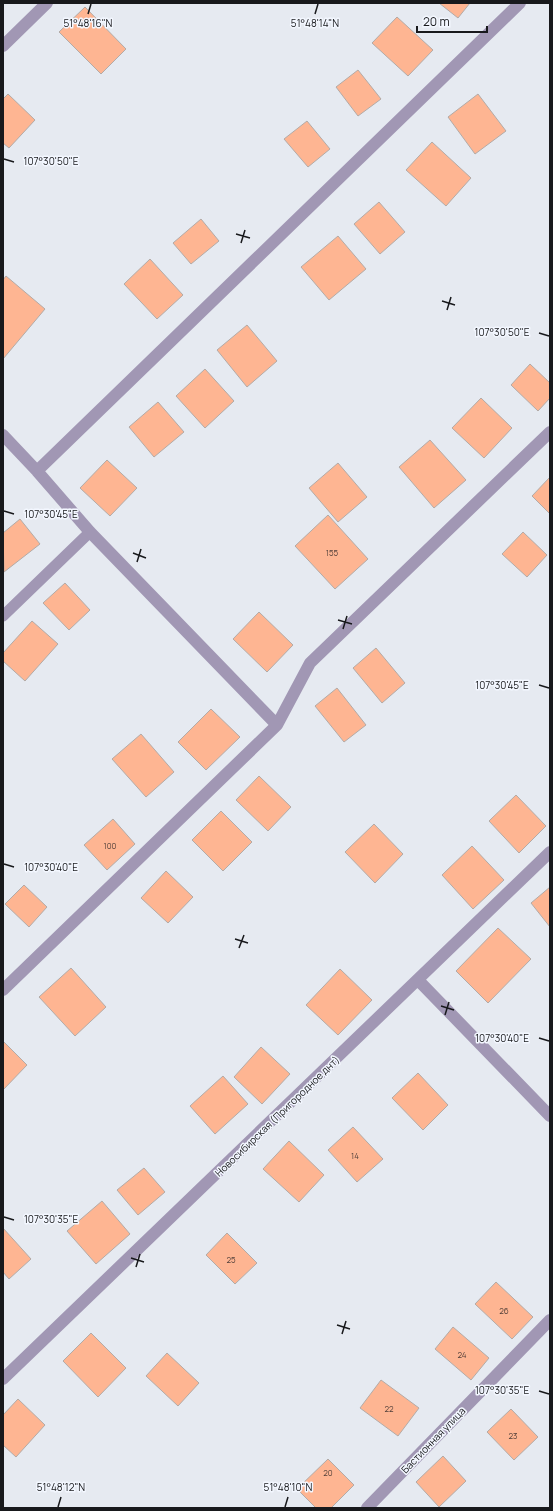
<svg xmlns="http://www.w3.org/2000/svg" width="553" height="1511" font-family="Manrope,sans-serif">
  <rect width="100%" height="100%" fill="#e6eaf1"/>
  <!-- building -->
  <path fill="#feb592" stroke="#b3aba7" d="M 439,3 L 470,3 L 458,18 Z
    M 85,7 L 126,49 L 101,74 L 59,32 Z
    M 397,17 L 433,50 L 408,76 L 372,43 Z
    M 358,70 L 381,99 L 358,116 L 336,87 Z
    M 8,94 L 35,120 L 9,148 L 3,143 L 3,99 Z
    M 478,94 L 506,131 L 475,154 L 448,117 Z
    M 307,121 L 330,149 L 308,167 L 284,139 Z
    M 432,142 L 471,178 L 446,206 L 406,170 Z
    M 379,202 L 405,232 L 380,254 L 354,224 Z
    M 201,219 L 219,241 L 191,264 L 173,243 Z
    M 338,236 L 366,269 L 329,300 L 301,267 Z
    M 150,259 L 183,295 L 157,319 L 124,284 Z
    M 6,276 L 45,309 L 3,359 L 3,280 Z
    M 247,325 L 277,361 L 247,387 L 217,350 Z
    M 530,364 L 550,383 L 550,398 L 538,411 L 511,385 Z
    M 205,369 L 234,401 L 205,428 L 176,396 Z
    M 481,398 L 512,428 L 484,458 L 452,428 Z
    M 158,402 L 184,432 L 154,457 L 129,427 Z
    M 430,440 L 466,480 L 434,508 L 399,467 Z
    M 107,460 L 137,488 L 110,516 L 80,488 Z
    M 338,463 L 367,497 L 338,522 L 309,488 Z
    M 550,477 L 550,514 L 532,496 Z
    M 328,515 L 368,559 L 335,589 L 295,546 Z
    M 20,519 L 40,544 L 4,572 L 3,533 Z
    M 523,532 L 547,555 L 527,577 L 502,554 Z
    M 65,583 L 90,610 L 69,630 L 43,603 Z
    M 259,612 L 293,645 L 267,672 L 233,639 Z
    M 32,621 L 58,644 L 25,681 L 3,661 L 3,653 Z
    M 376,648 L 405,683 L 382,703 L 353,668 Z
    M 337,688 L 366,725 L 344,742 L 315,706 Z
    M 211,709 L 240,737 L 206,770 L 178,742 Z
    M 141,734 L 174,772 L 146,797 L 112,759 Z
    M 259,776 L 291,807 L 268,831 L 236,800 Z
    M 516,795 L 546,826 L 519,853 L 489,821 Z
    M 221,811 L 252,842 L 223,871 L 192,840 Z
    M 113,819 L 135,844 L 107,870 L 84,845 Z
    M 374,824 L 403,854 L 375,883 L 345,852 Z
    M 472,846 L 504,880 L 473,909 L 442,875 Z
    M 166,871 L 193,897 L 168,923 L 141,898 Z
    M 24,885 L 47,907 L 29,927 L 5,904 Z
    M 550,887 L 550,927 L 531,903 Z
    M 498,928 L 531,959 L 488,1003 L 456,971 Z
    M 71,968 L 106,1007 L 75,1036 L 39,997 Z
    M 340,969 L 372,1000 L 338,1035 L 306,1005 Z
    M 3,1041 L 27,1065 L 3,1090 Z
    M 261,1047 L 290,1074 L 262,1104 L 234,1077 Z
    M 418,1073 L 448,1105 L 423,1130 L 392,1098 Z
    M 223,1076 L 248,1104 L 215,1134 L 190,1106 Z
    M 353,1127 L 383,1159 L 357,1182 L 328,1150 Z
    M 289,1141 L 324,1175 L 299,1202 L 263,1169 Z
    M 144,1168 L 165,1192 L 138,1215 L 117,1190 Z
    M 102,1201 L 130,1234 L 96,1264 L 67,1231 Z
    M 3,1228 L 31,1259 L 9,1279 L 3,1272 Z
    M 227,1233 L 257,1263 L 235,1284 L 206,1255 Z
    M 496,1282 L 533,1317 L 512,1339 L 475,1304 Z
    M 453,1327 L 489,1358 L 471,1380 L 435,1349 Z
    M 91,1333 L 126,1368 L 98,1397 L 63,1361 Z
    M 167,1353 L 199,1383 L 178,1406 L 146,1376 Z
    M 381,1380 L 419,1408 L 398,1436 L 360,1408 Z
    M 18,1399 L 45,1425 L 16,1457 L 3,1445 L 3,1415 Z
    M 511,1409 L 538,1437 L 514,1460 L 487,1432 Z
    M 443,1456 L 466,1481 L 439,1507 L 416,1482 Z
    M 328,1459 L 354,1485 L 331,1508 L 316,1508 L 297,1489 Z"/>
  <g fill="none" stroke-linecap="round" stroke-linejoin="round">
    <!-- lane -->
    <path stroke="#a197b4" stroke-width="11" d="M 3,616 L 90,532"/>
    <!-- street -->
    <path stroke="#a197b4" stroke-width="12" d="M 3,46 L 47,3
      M 3,435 L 37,471 L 90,532 L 277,725
      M 37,471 L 520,3
      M 418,980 L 550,1116
      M 3,990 L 277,725 L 310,663 L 550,432
      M 3,1379 L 550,852
      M 367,1508 L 550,1320"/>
  </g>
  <!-- ticks -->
  <path fill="none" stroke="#18191c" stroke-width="1.5" d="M 88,14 L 91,4M 315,14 L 318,4M 4,159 L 14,162M 236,234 L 250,238M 241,243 L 245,230M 442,301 L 455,305M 447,310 L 451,297M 539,333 L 549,336M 4,511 L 14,514M 133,553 L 146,558M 137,562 L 141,549M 338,620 L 352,624M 343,629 L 347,616M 539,685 L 549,688M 4,864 L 14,867M 235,939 L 248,943M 239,948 L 244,935M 441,1006 L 454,1010M 445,1015 L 449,1002M 539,1038 L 549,1041M 4,1217 L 14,1220M 131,1258 L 144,1262M 136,1267 L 140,1254M 337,1325 L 350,1329M 342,1334 L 346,1321M 539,1391 L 549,1394M 58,1507 L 61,1497M 285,1507 L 288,1497"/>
  <g text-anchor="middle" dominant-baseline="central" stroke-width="3" stroke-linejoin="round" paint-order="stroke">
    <!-- number labels -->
    <g font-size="8" fill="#52403a">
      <text x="332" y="552">155</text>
      <text x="110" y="845">100</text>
      <text x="355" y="1155">14</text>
      <text x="231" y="1259">25</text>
      <text x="504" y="1310">26</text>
      <text x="462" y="1354">24</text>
      <text x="389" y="1408">22</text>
      <text x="513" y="1435">23</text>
      <text x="328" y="1472">20</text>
    </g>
    <!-- street labels -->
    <g font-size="10" fill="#18191c" stroke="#f3f7ff">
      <text transform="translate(277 1116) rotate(-44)">Новосибирская (Пригородное днт)</text>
      <text transform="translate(433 1440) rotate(-46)">Бастионная улица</text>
    </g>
  </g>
  <g font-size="10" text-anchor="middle" fill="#18191c" stroke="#f3f7ff" stroke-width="3" stroke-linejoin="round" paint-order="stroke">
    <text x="88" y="27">51°48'16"N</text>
    <text x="315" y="27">51°48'14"N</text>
    <text x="51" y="165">107°30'50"E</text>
    <text x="502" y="336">107°30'50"E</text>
    <text x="51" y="518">107°30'45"E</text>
    <text x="502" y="689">107°30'45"E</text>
    <text x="51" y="871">107°30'40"E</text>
    <text x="502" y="1042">107°30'40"E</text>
    <text x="51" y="1223">107°30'35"E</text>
    <text x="502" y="1394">107°30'35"E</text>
    <text x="61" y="1491">51°48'12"N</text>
    <text x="288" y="1491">51°48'10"N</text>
  </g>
  <!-- border -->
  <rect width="553" height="1511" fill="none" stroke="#18191c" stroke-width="8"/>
  <!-- scale -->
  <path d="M417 26v6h70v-6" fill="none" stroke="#18191c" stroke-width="2"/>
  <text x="423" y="26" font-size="12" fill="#18191c" stroke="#f3f7ff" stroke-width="3" paint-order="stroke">20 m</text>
</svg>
